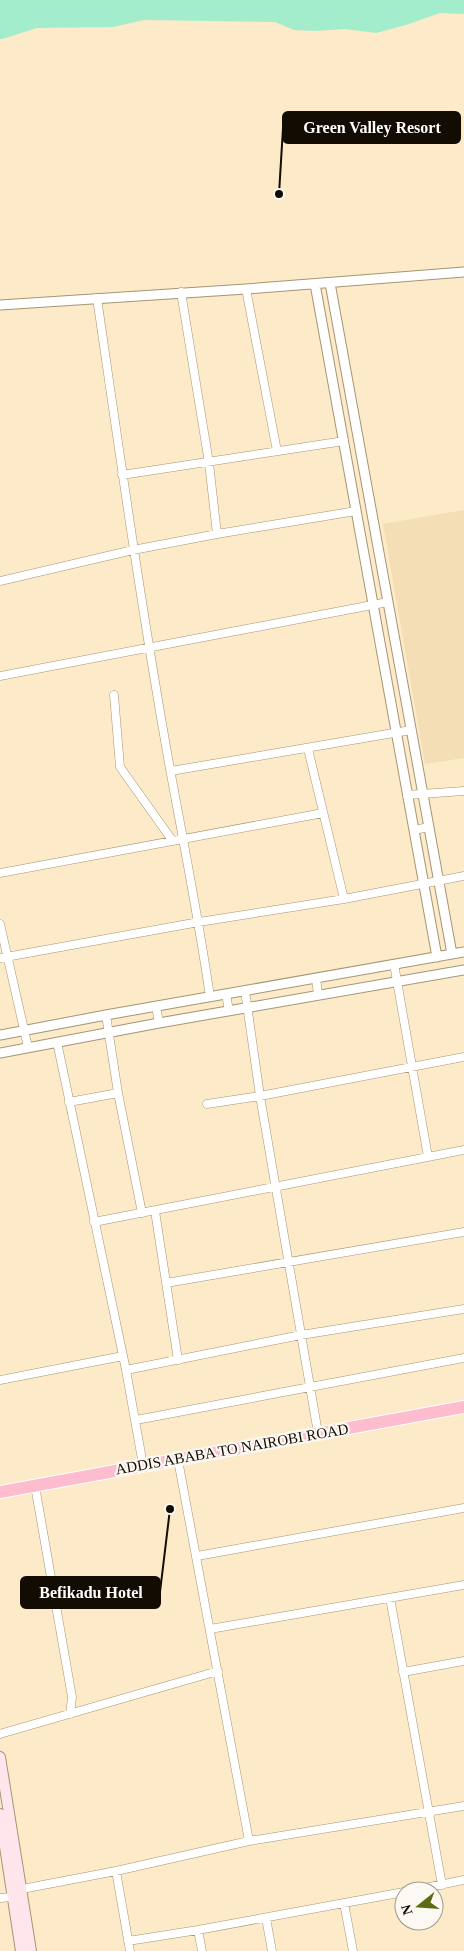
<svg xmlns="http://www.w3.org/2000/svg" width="464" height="1951" font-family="Georgia,serif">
  <rect width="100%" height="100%" fill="#fceac8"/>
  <!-- built -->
  <path fill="#f3deb5" d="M 464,510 L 464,758 L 425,764 L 383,524 Z"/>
  <!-- green -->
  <path fill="#a4edcc" d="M 0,0 L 464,0 L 464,14 L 440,13 L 406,25 L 376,33 L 345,29 L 315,31 L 294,30 L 275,22 L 144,20 L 113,27 L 37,28 L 2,39 L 0,39 Z"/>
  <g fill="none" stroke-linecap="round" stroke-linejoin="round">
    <defs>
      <path id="minor" d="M 246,289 L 277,451
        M 181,292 L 209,463 L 217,534
        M 97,298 C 120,456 142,613 170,769 C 184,845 199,921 210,997
        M 122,475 L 344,441
        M 0,581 L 133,550 L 217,534 L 356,511
        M 0,676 L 388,602
        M 114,695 L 120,767 L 172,840
        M 308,749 L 344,899
        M 171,771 L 411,730
        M 407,795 L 464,791
        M 414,830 L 429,827
        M 0,873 L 323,813
        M 0,924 L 28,1047
        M 0,958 L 199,922 L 344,899 L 464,876
        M 394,964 L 428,1157
        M 316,978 L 318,995
        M 245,991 L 260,1096 L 318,1433
        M 226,994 L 229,1011
        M 156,1006 L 159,1023
        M 106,1015 L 118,1093 L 142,1213
        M 57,1042 L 126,1370 L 143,1465
        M 69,1102 L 118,1093
        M 207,1104 L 260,1096 L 464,1057
        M 155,1211 L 178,1360
        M 94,1222 L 464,1150
        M 166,1283 L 464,1232
        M 126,1370 L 301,1335 L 464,1309
        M 0,1380 L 123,1356
        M 136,1420 L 464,1358
        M 178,1460 L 249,1841
        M 35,1486 L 72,1697 L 70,1714
        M 197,1556 L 464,1508
        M 390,1598 L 442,1885
        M 210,1629 L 464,1585
        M 403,1672 L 464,1661
        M 0,1734 L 218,1671
        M 116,1871 L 130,1951
        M 410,1891 L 464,1880
        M 0,1898 L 13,1897 L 22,1889 L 116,1871 L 249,1841 L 464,1806
        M 344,1903 L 353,1951
        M 266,1918 L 272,1951
        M 198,1930 L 202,1951
        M 128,1941 L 198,1930 L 404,1892"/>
      <path id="tertiary" d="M 330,283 L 452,954
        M 315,284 L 437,957
        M 0,305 L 246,289 L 464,272
        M 0,1035 L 106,1015 L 464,952
        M 0,1053 L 159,1023 L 464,970"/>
      <path id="secondary" d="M 0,1757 L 31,1951
        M 0,1814 L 21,1951"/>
      <path id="trunk" d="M 0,1492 L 464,1407"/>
    </defs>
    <!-- minor casing -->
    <use href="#minor" stroke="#a59575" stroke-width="9"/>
    <!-- tertiary casing -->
    <use href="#tertiary" stroke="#a59575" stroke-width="11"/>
    <!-- secondary casing -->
    <use href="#secondary" stroke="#a59575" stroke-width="12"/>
    <!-- trunk casing -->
    <use href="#trunk" stroke="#fff" stroke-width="14"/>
    <!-- minor -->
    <use href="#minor" stroke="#fff" stroke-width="8"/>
    <!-- tertiary -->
    <use href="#tertiary" stroke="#fff" stroke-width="9"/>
    <!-- secondary -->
    <use href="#secondary" stroke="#ffe6ed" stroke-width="10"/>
    <!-- trunk -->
    <use href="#trunk" stroke="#febccf" stroke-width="12"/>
  </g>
  <g text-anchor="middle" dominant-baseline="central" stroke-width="4.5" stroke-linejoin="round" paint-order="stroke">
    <!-- street labels -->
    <g font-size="15" fill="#120c03" stroke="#fcf9f2">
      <text transform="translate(232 1449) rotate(-10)">ADDIS ABABA TO NAIROBI ROAD</text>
    </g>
  </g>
  <!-- callouts -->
  <path fill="none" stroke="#120c03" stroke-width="2" d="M279 194L283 128M170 1509L160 1592"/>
  <g fill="#120c03" stroke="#fcf9f2" stroke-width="2">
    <circle cx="279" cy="194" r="5"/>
    <circle cx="170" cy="1509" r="5"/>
  </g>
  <g fill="#120c03" stroke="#120c03" stroke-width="2">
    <rect x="283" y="112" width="177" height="31" rx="5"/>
    <rect x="21" y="1577" width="139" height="31" rx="5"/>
  </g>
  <g font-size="16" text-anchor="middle" font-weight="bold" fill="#fff">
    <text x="372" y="133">Green Valley Resort</text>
    <text x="91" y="1598">Befikadu Hotel</text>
  </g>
  <!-- north arrow -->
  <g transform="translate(419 1906) rotate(253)"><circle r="24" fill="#fcf9f2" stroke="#9e9a92"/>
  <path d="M0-4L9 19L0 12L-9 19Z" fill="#5f6b12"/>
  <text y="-8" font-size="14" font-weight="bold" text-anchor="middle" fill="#120c03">N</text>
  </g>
</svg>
